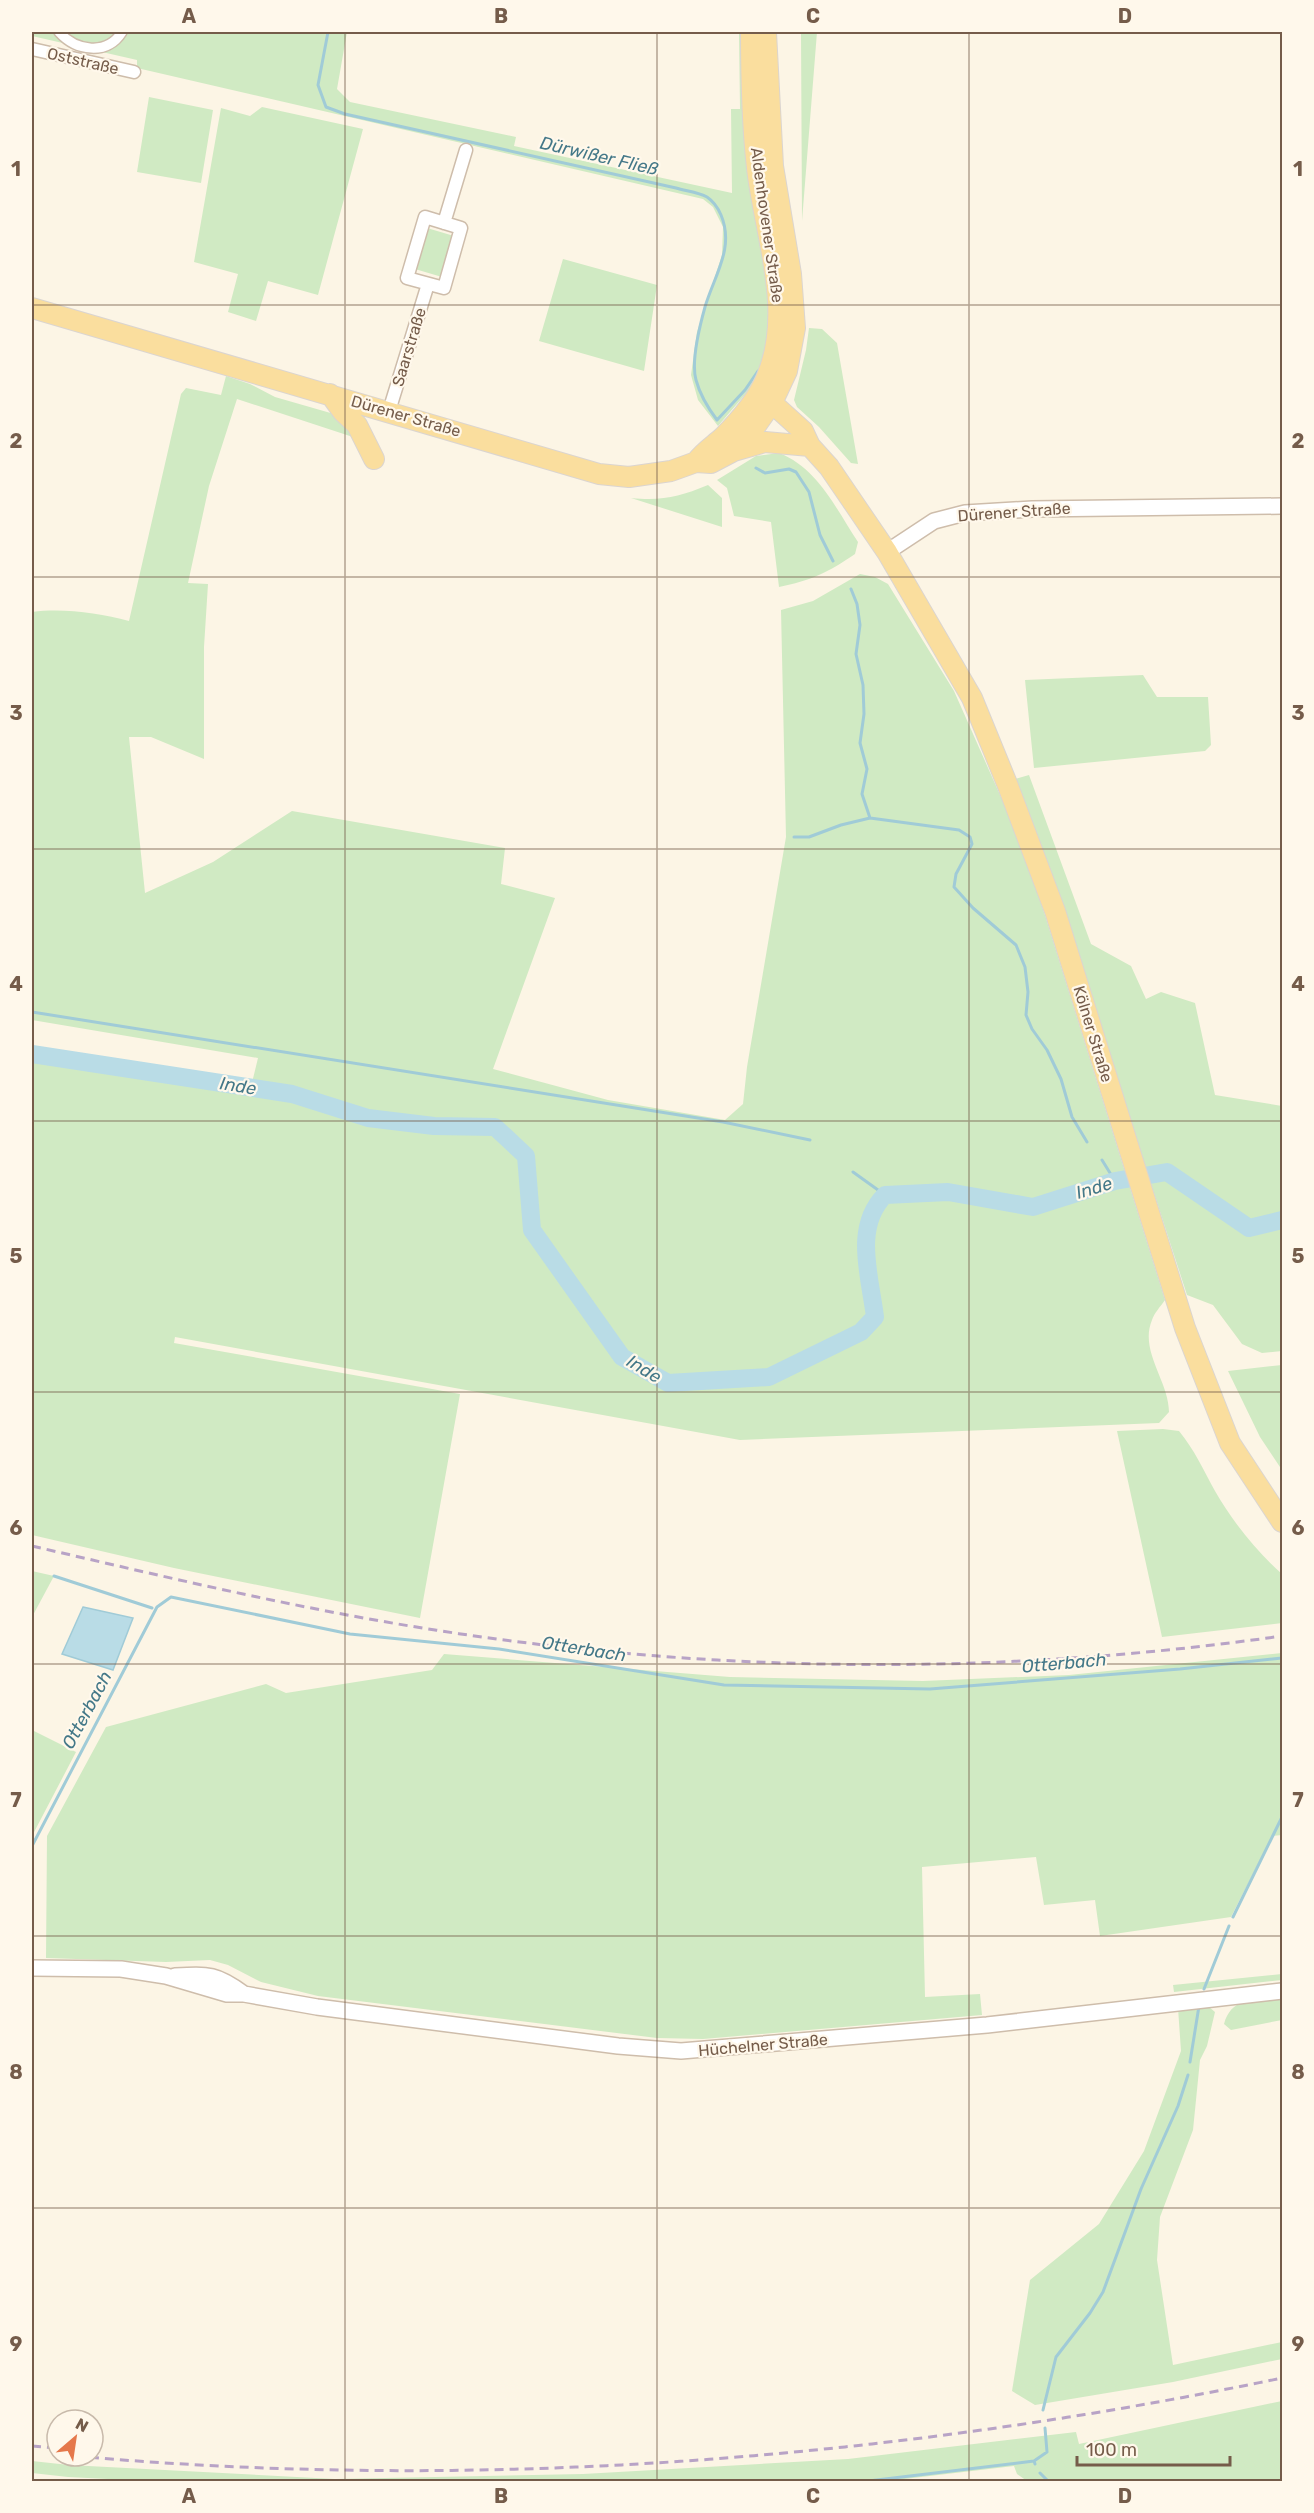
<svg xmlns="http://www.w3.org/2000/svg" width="1314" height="2513" font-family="Rubik,sans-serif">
  <rect width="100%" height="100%" fill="#fcf5e5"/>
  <!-- green -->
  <path fill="#d0eac3" d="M 32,32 L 347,32 L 337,89 L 350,102 L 516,137 L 514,146 L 732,193 L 731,109 L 740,109 L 739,32 L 743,32 L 768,279 L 771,326 L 763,364 L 755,383 L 718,426 L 698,400 L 691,375 L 697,332 L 722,255 L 723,227 L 713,207 L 703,199 L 137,68 L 137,60 L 32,36 Z
    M 801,32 L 817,32 L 802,221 Z
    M 149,97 L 213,110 L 201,183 L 137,172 Z
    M 262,107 L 363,129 L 318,295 L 268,281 L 256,321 L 228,312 L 238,274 L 194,262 L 221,108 L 250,116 Z
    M 427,228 L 454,236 L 442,277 L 415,269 Z
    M 563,259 L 657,285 L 644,371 L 539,341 Z
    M 809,328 L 822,329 L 837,343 L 858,464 L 851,463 L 819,427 L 797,407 L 794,400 L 806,350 Z
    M 226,376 L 250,384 L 275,397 L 334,414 L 362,440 L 237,399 L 209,486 L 188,583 L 208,584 L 204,647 L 204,759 L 151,737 L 129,737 L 145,893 L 213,862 L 292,811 L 505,848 L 501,884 L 555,898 L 493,1069 L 608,1100 L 725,1120 L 743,1104 L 747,1067 L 786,837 L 781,610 L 813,601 L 860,574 L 875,577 L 888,584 L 954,691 L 1016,831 L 1045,915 L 1165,1300 C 1161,1306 1154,1313 1152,1320 C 1139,1351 1169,1381 1169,1412 L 1159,1423 L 740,1440 L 175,1337 L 174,1343 L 460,1394 L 420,1618 L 174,1568 L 32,1535 L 32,1062 L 249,1095 L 258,1058 L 32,1020 L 32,612 C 63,608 99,613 129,621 L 181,394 L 186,388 L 221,395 Z
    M 779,453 C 818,468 836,509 858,542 L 855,554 C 829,572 810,581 779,587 L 771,522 L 734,516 L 727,488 L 717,480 L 756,456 Z
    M 708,485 L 722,498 L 722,527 L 631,498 C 662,501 679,497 708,485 Z
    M 1143,675 L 1157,697 L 1208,697 L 1211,745 L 1205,751 L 1034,768 L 1025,680 Z
    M 1029,775 L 1091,944 L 1131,966 L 1146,999 L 1161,992 L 1195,1003 L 1215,1095 L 1282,1106 L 1282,1351 L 1262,1353 L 1242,1344 L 1213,1305 L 1187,1295 L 1062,909 L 1015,779 Z
    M 1282,1365 L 1282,1470 L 1260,1437 L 1228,1371 Z
    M 1163,1429 L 1179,1431 C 1194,1449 1204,1471 1215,1491 C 1232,1521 1257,1552 1282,1574 L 1282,1623 L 1162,1637 L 1117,1431 Z
    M 32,1571 L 54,1576 L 32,1617 Z
    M 1282,1653 L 1282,1835 L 1272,1836 L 1231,1917 L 1100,1936 L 1095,1900 L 1044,1905 L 1036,1857 L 922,1867 L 925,1997 L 980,1994 L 982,2015 L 703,2039 L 657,2038 L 318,1996 L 261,1982 L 228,1965 L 210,1960 L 166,1962 L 46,1958 L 47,1836 L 106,1727 L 266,1684 L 286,1693 L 432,1670 L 444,1654 L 730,1677 L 923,1681 L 1069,1675 Z
    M 32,1730 L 76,1752 L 32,1836 Z
    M 1282,1974 L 1282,1980 L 1174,1992 L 1173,1985 Z
    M 1282,1998 L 1282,2020 L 1231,2030 L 1224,2024 C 1232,1995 1257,2001 1282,1998 Z
    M 1209,2007 L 1215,2012 L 1207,2046 L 1200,2060 L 1193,2130 L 1160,2217 L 1157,2260 L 1173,2365 L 1282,2342 L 1282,2359 L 1173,2382 L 1035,2405 L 1012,2391 L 1030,2280 L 1099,2224 L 1144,2151 L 1181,2051 L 1178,2008 Z
    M 1282,2401 L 1282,2481 L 1027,2481 L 1017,2474 L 1014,2466 L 879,2482 L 168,2482 L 68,2477 L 32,2473 L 32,2461 L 69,2465 L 335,2479 L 583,2474 L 848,2459 L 1076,2432 L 1079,2444 Z"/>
  <!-- water -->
  <path fill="#b9dce6" stroke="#a0cbd7" stroke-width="1.5" d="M 83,1607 L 133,1618 L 113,1670 L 62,1654 Z"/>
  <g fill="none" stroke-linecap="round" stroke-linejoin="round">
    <!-- stream -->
    <path stroke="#a0cbd7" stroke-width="3" d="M 328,32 L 318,85 L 326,107 L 345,114 L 676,188 C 685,191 698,192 707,197 C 713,201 718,208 721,215 C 735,248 714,276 705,307 C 700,325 691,362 696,380 C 700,395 708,408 717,420 L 745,390 L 758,371
      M 756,468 L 765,473 L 789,469 L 796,472 L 809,492 L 820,535 L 833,561
      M 851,589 L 857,604 L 860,625 L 856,654 L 863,685 L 864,714 L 860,743 L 867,769 L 862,794 L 870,818 L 959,830 L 970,837 L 972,844 L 956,874 L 954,887 L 973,908 L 1016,945 L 1025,967 L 1028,992 L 1026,1015 L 1032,1029 L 1047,1050 L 1061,1079 L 1072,1117 L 1087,1142
      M 794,837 L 809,837 L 841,825 L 870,818
      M 32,1012 L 723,1122 L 810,1140
      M 1102,1160 L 1115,1181
      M 853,1172 L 885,1195
      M 54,1576 L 152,1608
      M 32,1846 L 157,1607 L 171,1597 L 350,1634 L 499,1649 L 724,1685 L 930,1689 L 1180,1669 L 1282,1658
      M 1233,1917 L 1282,1817
      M 1204,1989 L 1229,1926
      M 1190,2062 L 1199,2006
      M 1043,2410 L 1056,2357 L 1090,2313 L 1103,2292 L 1141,2189 L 1178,2106 L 1188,2075
      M 1035,2464 L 1034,2461 L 1047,2452 L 1045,2428
      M 1040,2473 L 1049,2482
      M 860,2482 L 1034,2461"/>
    <!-- river -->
    <path stroke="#b9dce6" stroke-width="18" d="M 32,1054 L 292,1094 L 368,1118 L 434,1126 L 495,1127 L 526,1156 L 532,1230 L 622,1357 L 668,1383 L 769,1377 L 861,1332 L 875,1317 C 870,1276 853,1227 885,1195 L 948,1192 L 1033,1207 L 1115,1181 L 1167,1172 L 1249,1228 L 1282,1220"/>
    <defs>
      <path id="pedestrian" d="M 59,32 C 76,51 107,56 122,32"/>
      <path id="minor" d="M 32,49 L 134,72
        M 425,217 L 461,228 L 444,288 L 407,278 Z
        M 444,223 L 466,150
        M 389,411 L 428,284"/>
      <path id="tertiary" d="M 887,552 L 934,521 L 965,513 L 1032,509 L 1282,506
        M 32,1968 L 121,1969 L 166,1976 L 227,1994 L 244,1994 L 317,2007 L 618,2046 L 681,2051 L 987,2025 L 1282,1991
        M 175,1976 C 209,1974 217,1974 244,1994"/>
      <path id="primary" d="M 32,308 L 599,474 L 629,477 L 671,471 L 696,462 L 711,463 L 732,452 L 755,427 L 772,403 L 787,371 L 795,328 L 791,274 L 773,166 L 766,32
        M 330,394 L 343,412 L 357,425 L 374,459
        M 759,394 L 772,403 L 803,431 L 810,446 L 829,467 L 887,552 L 972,698 L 1008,786 L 1055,911 L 1185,1328 L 1230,1443 L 1282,1522
        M 734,451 L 765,442 L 810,446
        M 696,462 C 704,451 713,446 723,437 C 740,420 756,402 766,379 C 795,311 765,238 757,168 C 752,123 751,77 751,32"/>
    </defs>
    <!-- pedestrian casing -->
    <use href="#pedestrian" stroke="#cebdab" stroke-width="12"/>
    <!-- minor casing -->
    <use href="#minor" stroke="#cebdab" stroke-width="15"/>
    <!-- tertiary casing -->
    <use href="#tertiary" stroke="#cebdab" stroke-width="18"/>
    <!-- primary casing -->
    <use href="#primary" stroke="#dbd5d0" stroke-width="22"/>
    <!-- pedestrian -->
    <use href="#pedestrian" stroke="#fff" stroke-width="9"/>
    <!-- minor -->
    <use href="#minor" stroke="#fff" stroke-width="12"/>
    <!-- tertiary -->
    <use href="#tertiary" stroke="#fff" stroke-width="15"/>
    <!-- primary -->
    <use href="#primary" stroke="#fade9e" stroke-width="20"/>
    <!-- rail -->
    <path stroke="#b8a3c6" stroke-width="3" stroke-dasharray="9 6" stroke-linecap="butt" d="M 32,1546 C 166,1577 299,1609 435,1630 C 715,1674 1002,1676 1282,1636
      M 32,2446 L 57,2448
      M 75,2456 C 479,2492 886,2460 1282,2378"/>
  </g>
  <!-- grid -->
  <path fill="none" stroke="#755c4a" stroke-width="1.5" stroke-opacity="0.55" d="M 345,32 L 345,2482M 657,32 L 657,2482M 969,32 L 969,2482M 32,305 L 1282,305M 32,577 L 1282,577M 32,849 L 1282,849M 32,1121 L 1282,1121M 32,1392 L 1282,1392M 32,1664 L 1282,1664M 32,1936 L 1282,1936M 32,2208 L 1282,2208"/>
  <g text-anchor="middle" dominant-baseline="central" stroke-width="4.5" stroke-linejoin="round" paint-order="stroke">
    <!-- street labels -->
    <g font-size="16" fill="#755c4a" stroke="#fff8eb">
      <text transform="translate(83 61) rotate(13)">Oststraße</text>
      <text transform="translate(767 225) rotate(82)">Aldenhovener Straße</text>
      <text transform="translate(409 347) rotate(-73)">Saarstraße</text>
      <text transform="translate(406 416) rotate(16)">Dürener Straße</text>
      <text transform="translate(1014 512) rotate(-4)">Dürener Straße</text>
      <text transform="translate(1093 1034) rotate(73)">Kölner Straße</text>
      <text transform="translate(763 2045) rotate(-5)">Hüchelner Straße</text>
    </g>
    <!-- water labels -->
    <g font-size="18" font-style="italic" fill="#447888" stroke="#fff8eb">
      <text transform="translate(599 156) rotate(13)">Dürwißer Fließ</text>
      <text transform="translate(238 1086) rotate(9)">Inde</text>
      <text transform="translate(1094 1188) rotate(-17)">Inde</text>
      <text transform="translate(644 1369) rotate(31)">Inde</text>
      <text transform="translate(584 1649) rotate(9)">Otterbach</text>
      <text transform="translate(1064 1663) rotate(-5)">Otterbach</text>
      <text transform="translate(87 1710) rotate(-62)">Otterbach</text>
    </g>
  </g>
  <!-- border -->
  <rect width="1314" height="2513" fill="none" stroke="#fff8eb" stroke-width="66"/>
  <!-- north arrow -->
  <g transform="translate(75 2438) rotate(29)"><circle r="28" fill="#fff8eb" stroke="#c8baab" stroke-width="1.5"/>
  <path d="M0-4.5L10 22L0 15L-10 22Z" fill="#e5784b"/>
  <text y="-9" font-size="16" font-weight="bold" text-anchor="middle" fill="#755c4a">N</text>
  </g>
  <!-- scale -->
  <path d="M1077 2456v9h153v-9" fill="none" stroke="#755c4a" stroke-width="3"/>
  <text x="1086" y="2456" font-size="18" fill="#755c4a" stroke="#fff8eb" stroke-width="4.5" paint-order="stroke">100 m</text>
  <rect x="33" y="33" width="1248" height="2447" fill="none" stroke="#755c4a" stroke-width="2"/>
  <g font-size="20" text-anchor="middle" font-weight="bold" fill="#755c4a">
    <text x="189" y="23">A</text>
    <text x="501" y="23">B</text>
    <text x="813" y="23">C</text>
    <text x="1125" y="23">D</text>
    <text x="16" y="176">1</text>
    <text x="1298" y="176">1</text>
    <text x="16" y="448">2</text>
    <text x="1298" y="448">2</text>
    <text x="16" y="720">3</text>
    <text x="1298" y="720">3</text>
    <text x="16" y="991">4</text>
    <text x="1298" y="991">4</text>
    <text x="16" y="1263">5</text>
    <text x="1298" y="1263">5</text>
    <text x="16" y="1535">6</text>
    <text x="1298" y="1535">6</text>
    <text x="16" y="1807">7</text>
    <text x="1298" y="1807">7</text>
    <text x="16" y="2079">8</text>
    <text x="1298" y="2079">8</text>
    <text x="16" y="2351">9</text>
    <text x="1298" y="2351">9</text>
    <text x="189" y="2503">A</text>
    <text x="501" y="2503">B</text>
    <text x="813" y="2503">C</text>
    <text x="1125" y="2503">D</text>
  </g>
</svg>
